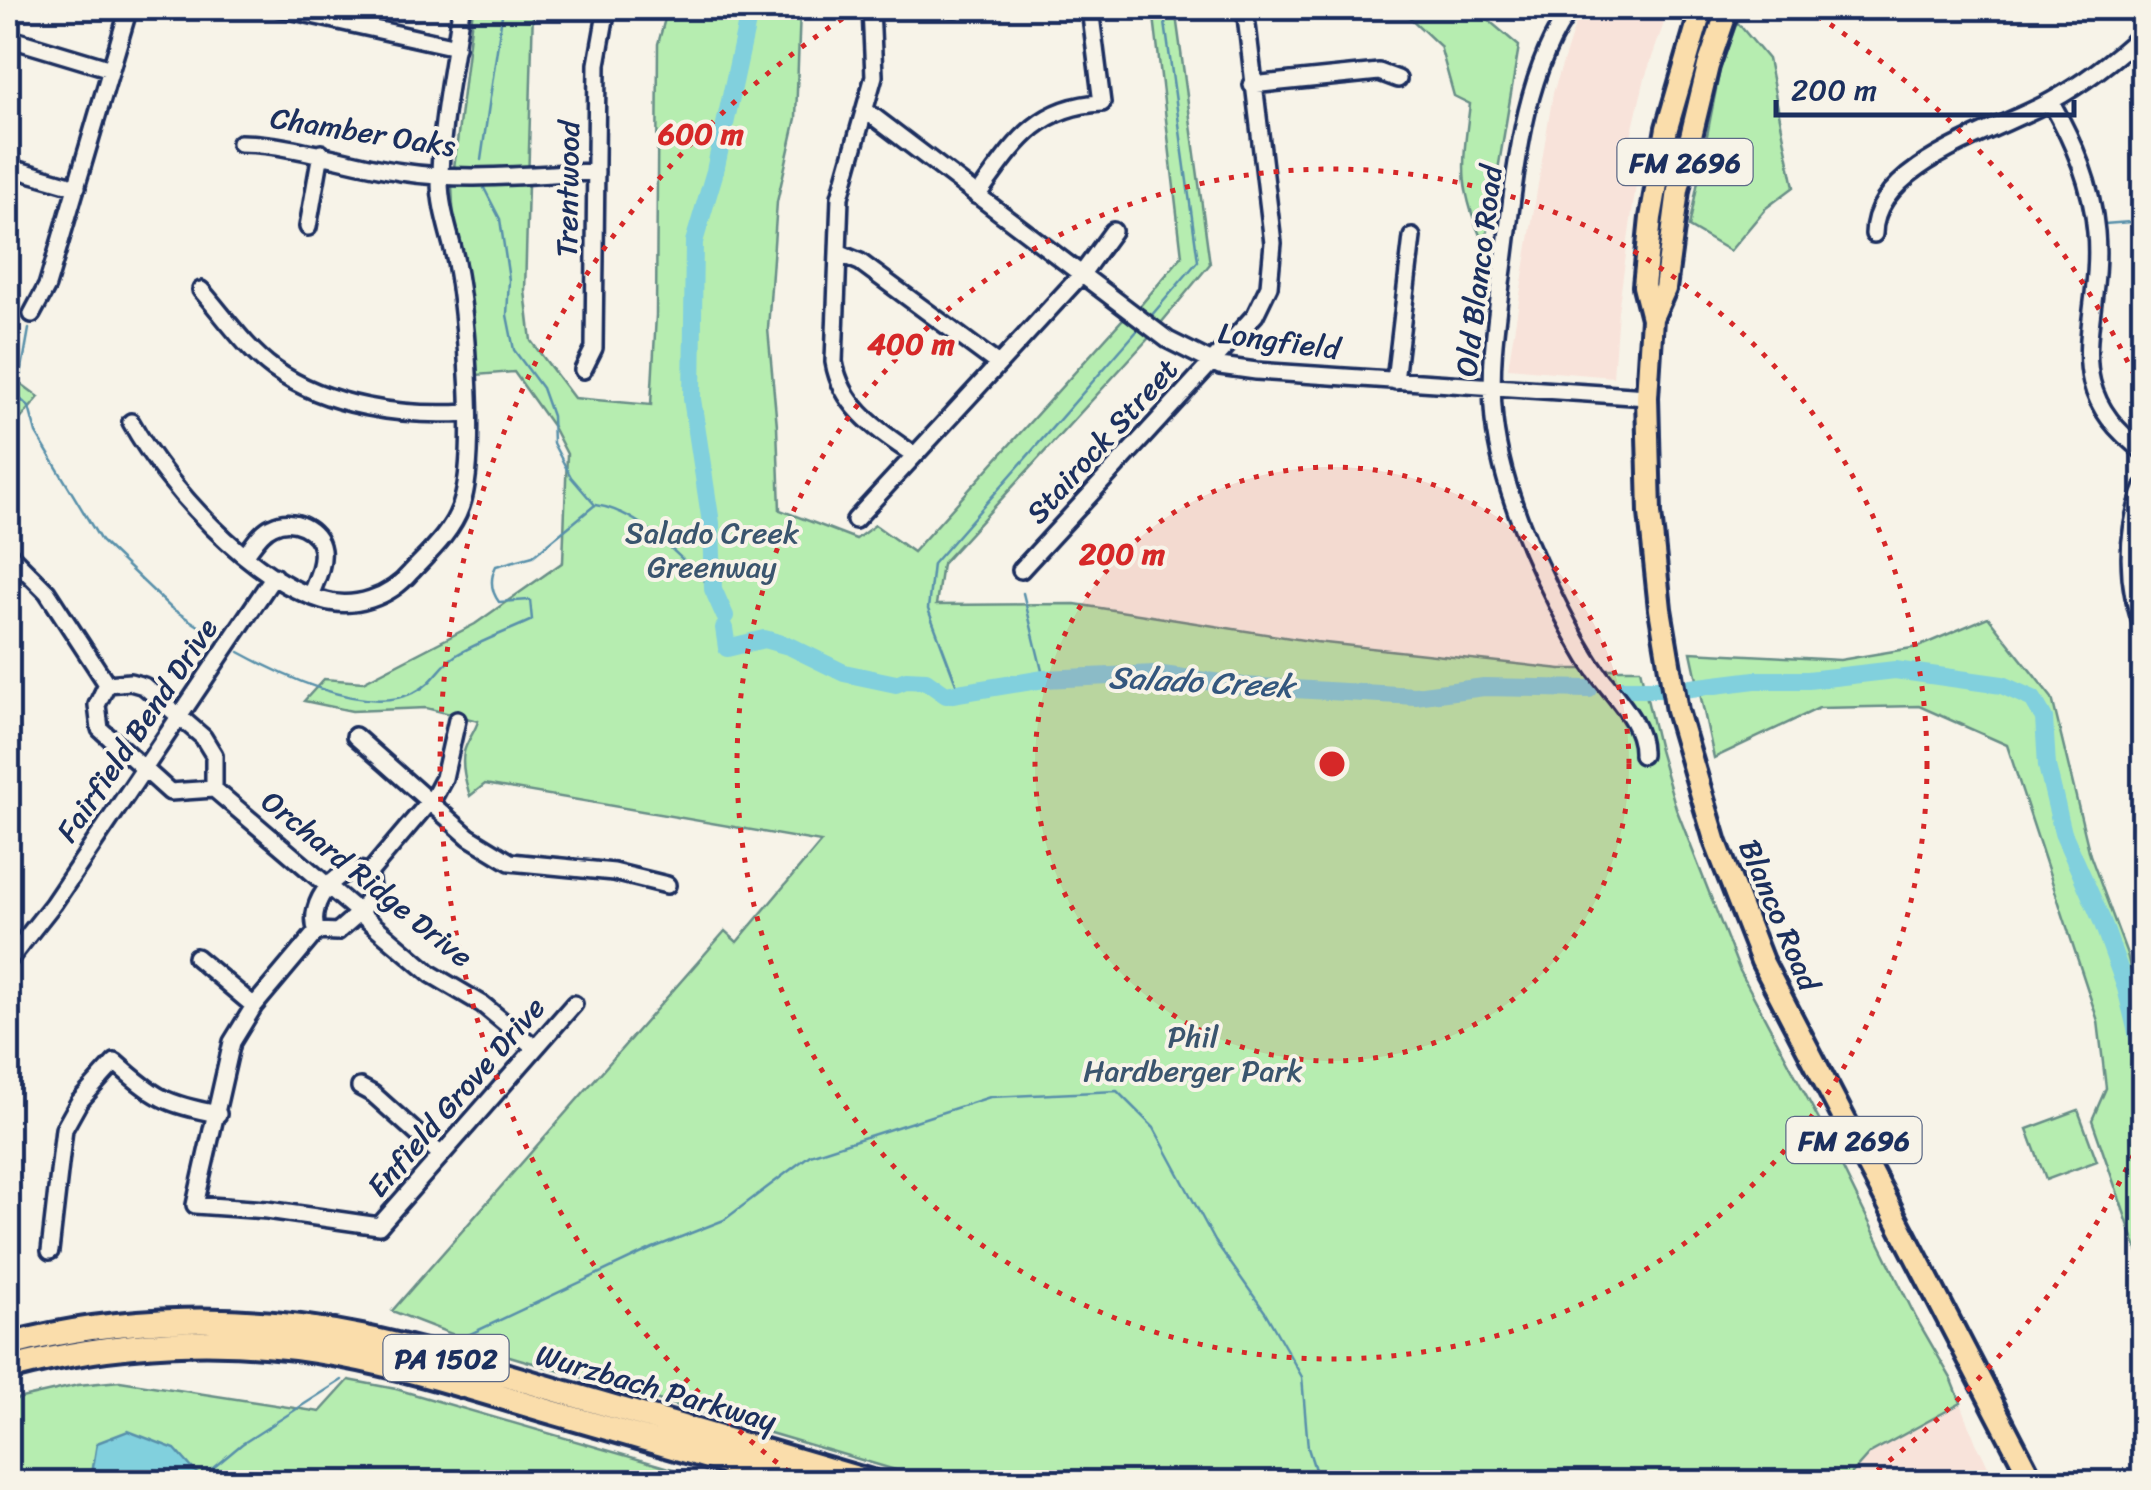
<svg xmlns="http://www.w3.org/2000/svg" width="2151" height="1490" font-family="Sriracha,sans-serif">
  <rect width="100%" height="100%" fill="#f7f3e8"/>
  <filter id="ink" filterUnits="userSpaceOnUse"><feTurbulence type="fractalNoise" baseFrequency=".01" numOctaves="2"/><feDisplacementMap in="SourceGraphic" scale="20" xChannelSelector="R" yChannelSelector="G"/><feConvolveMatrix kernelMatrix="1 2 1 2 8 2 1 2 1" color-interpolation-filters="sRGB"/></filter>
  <g filter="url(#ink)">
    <!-- built -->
    <path fill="#f8e3da" d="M 1589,8 L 1669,8 L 1645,78 L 1623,170 L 1638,171 L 1618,311 L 1613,377 L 1508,368 L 1553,93 L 1575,25 Z
      M 1961,1403 L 1976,1443 L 1997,1482 L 1844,1482 L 1870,1453 Z"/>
    <!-- green -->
    <path fill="#b6edb0" stroke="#688e87" stroke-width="2.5" d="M 473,8 L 533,8 L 525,291 L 531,341 L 574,398 L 651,405 L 656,315 L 658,44 L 668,8 L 800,8 L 796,118 L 777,202 L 768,329 L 777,426 L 780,510 L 856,539 L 875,525 L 913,552 L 1122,320 L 1139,307 L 1182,256 L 1153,8 L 1175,8 L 1210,264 L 1147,340 L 942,564 L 936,605 L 1075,604 L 1316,642 L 1561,669 L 1640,669 L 1659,750 L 1676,808 L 1739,969 L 1820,1122 L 1916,1318 L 1952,1380 L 1961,1403 L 1870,1453 L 1844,1482 L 936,1482 L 506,1355 L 392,1311 L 725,931 L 737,942 L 821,842 L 485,784 L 470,796 C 466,783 461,766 464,752 C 466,742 475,732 478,721 L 426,708 L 352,711 L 304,701 L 324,679 L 363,682 L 475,624 L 563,562 L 567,454 L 553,427 L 514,372 L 476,375 L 469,291 L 454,225 L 452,185 Z
      M 1314,8 L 1474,8 L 1519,46 L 1485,247 C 1458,187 1462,167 1470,104 L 1454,96 L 1440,46 L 1405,13 L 1312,20 Z
      M 1737,22 L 1768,59 L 1794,187 L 1766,208 L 1730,251 L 1689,227 L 1720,69 Z
      M 8,374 L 39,397 L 8,434 Z
      M 1988,617 L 2052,698 L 2090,855 L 2127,954 L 2144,1028 L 2143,1267 L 2092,1120 L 2106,1088 L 2098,1021 L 2007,745 L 1919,706 L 1819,708 L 1714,758 L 1691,652 L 1840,660 L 1918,647 Z
      M 2078,1110 L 2097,1161 L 2046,1180 L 2027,1129 Z
      M 349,1380 L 396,1389 L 717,1482 L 8,1482 L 8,1401 L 78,1385 L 120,1381 L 320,1412 Z"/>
    <!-- water -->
    <path fill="#81d0dd" stroke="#5890aa" stroke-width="2.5" d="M 128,1431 L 175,1449 L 201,1478 L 195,1482 L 91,1480 L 97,1443 Z"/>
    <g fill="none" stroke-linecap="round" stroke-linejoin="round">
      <!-- stream -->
      <path stroke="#5890aa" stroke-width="2.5" d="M 481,160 L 503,8
        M 484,188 L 500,219 L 509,280 L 507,315 L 514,350 L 542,388 L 552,416 L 553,443 L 571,477 L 595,505 C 641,511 680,558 713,589
        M 2104,224 L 2144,221
        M 1151,316 L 1198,261 L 1163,8
        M 8,388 L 29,407 L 36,433 L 101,541 L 171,608 L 214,636
        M 8,408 L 17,397 L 29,329
        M 1023,593 L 1044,679
        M 239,652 C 283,676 366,717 415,692 C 434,683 440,666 455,656 C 475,643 509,631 532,620 L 530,600 L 499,602 C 491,591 490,578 496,566 L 533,556 L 595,505
        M 960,694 L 928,609 L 933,564 L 1137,331
        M 449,1344 L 653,1248 L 724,1220 L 810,1155 L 990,1097 L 1117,1091 L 1154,1128 L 1215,1241 L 1265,1312 L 1302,1377 L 1308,1448 L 1319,1482
        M 201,1478 L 242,1444 L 342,1380"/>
      <!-- river -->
      <path stroke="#81d0dd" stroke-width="18" d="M 725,616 L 713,589 L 711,523 L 692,399 L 694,242 L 715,171 L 750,8
        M 724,628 L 727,648 L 764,639 L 789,646 L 844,673 L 896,684 L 906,680 L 926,681 L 946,695 L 1044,679 L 1155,674 L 1243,686 L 1415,696 L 1484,687 L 1589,689
        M 1616,689 L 1683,689 L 1755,680 L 1808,680 L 1895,670 L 2002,685 L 2033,699 L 2044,718 L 2047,766 L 2063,833 L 2102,921 L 2126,988 L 2144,1061"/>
      <defs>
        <path id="minor" d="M 280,8 L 456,47
          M 871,8 L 874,76 L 840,197 L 834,362 C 842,408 878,430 914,455
          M 951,8 L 955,8
          M 1572,8 C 1523,71 1515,176 1505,254 C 1498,309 1488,364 1494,420 C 1500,476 1523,534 1548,585 C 1560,610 1573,635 1587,658 C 1605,689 1644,718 1642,755
          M 8,38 L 111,69
          M 1252,85 L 1379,72 L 1398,79
          M 2051,102 C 2074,143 2092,185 2096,232 C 2104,321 2052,385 2144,452
          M 865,110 L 1168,340 L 1220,366 L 1256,371 L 1647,397
          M 240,143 C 296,144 346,164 401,172 C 465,182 532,174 596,172
          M 8,167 L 77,187
          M 977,196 C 1013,147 1035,106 1102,103 L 1090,8
          M 308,227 L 321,153
          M 1874,234 C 1874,164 2002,129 2051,101 C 2086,82 2115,59 2144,32
          M 838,253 L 860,262 L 998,364
          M 201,290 C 224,316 246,349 274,369 C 327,407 404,417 467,413
          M 32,314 L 47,286 L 129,8
          M 583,370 L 594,348 L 597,64 L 607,8
          M 1395,381 L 1412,237
          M 131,422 C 167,487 249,578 322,600 C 354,610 390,597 411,572 C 430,552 452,532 461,506 C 478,458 466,315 456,263 C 451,236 440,210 440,181 C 440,124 454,64 461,8
          M 2144,487 C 2125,532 2126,585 2144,630
          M 855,520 L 1081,275 L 1113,231
          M 8,553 L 47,592 L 107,684
          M 246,554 C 254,544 261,531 273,526 C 292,516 319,529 322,550 C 324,566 315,582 310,596
          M 1021,570 L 1255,315 L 1269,286 L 1273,243 L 1245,8
          M 107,684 L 97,705 L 100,729 L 170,792 L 214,789 L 431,974 L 482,1004 L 534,1047
          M 107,684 L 130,682 L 144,686 L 203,737 L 214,755 L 214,789
          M 355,736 L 469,837 L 510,862 L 614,872 L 667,885
          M 369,873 L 435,795 L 444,778 L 457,720
          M 317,931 L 254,1006 L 232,1042 L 195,1205 L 267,1210 L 379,1226 L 574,1004
          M 317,931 C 305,905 340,859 369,873
          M 317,931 L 337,932 L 359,913 L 372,895 L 369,873
          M 196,957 L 254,1006
          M 8,961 L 53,904 L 274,576
          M 360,1087 L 373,1094 L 441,1155
          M 50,1251 L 64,1129 L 79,1102 L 115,1062 C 155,1098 165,1104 218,1114"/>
        <path id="major" d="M 1702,8 L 1667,128 L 1651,218 L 1644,286 L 1652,318 L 1647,397 L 1650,513 L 1660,609 L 1677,711 L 1716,843 L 1762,961 L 2033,1482
          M 1652,318 L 1665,289 L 1678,190 L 1708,66 L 1728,8"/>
        <path id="highway" d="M 8,1345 C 121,1315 246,1313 361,1337 C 433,1352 503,1375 573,1395 C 672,1424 772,1453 871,1482
          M 8,1369 C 115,1340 229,1334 339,1355 C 409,1368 477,1390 545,1410 C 628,1434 711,1458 794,1482"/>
      </defs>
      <!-- minor casing -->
      <use href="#minor" stroke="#1b2f5e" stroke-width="22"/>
      <!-- major casing -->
      <use href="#major" stroke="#1b2f5e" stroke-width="28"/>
      <!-- highway casing -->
      <use href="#highway" stroke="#1b2f5e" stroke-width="30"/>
      <!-- minor -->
      <use href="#minor" stroke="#f7f3e8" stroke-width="15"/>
      <!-- major -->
      <use href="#major" stroke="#faddab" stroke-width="20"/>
      <!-- highway -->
      <use href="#highway" stroke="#faddab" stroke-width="22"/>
    </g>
  </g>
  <!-- distance rings -->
  <circle cx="1332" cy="764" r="297" fill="#d62828" fill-opacity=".12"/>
  <g fill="none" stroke="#d62828" stroke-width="5" stroke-dasharray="5 10">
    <circle cx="1332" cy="764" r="297"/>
    <circle cx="1332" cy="764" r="595"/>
    <path d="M2140 1141A892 892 0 0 1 1863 1481M801 1481A892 892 0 0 1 859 8M1805 8A892 892 0 0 1 2140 387"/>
  </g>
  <g text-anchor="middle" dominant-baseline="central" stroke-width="8" stroke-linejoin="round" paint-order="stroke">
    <!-- shield labels -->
    <g fill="#f7f3e8" stroke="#5d6a87" stroke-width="2.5">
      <rect x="1617.5" y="139" width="135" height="46" rx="8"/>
      <rect x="1786.5" y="1117" width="135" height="46" rx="8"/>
      <rect x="383.5" y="1335" width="125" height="46" rx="8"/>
    </g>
    <g font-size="28" font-weight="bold" fill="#1b2f5e">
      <text x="1685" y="162">FM 2696</text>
      <text x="1854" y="1140">FM 2696</text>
      <text x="446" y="1358">PA 1502</text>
    </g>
    <!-- street labels -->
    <g font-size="30" fill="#1b2f5e" stroke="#f7f3e8">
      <text transform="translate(363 132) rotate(9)">Chamber Oaks</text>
      <text transform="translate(568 189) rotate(-89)">Trentwood</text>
      <text transform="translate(1479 271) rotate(-83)">Old Blanco Road</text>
      <text transform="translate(1279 341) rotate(8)">Longfield</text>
      <text transform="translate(1102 441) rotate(-48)">Stairock Street</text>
      <text transform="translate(137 730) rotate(-56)">Fairfield Bend Drive</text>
      <text transform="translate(367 879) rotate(39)">Orchard Ridge Drive</text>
      <text transform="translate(1779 915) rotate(67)">Blanco Road</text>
      <text transform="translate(456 1097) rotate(-49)">Enfield Grove Drive</text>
      <text transform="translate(656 1388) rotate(16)">Wurzbach Parkway</text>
    </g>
    <!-- park labels -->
    <g font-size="30" fill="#3a556e" stroke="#f7f3e8">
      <text x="712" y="533">Salado Creek<tspan x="712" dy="34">Greenway</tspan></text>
      <text x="1193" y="1037">Phil<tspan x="1193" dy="34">Hardberger Park</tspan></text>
    </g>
    <!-- water labels -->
    <g font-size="32" font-style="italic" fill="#34577e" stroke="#f7f3e8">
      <text transform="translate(1201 682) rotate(3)">Salado Creek</text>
    </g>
  </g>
  <circle cx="1332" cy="764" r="15" fill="#d62828" stroke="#f7f3e8" stroke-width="5"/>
  <g font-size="30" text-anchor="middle" font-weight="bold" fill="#d62828" stroke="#f7f3e8" stroke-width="8" stroke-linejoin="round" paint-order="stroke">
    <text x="701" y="144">600 m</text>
    <text x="911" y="354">400 m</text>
    <text x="1122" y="564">200 m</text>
  </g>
  <!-- margin -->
  <rect width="2151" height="1490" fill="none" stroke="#f7f3e8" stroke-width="40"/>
  <rect x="20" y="20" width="2111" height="1450" fill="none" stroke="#1b2f5e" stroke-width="4" filter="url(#ink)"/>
  <!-- scale -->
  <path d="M1776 100v15h298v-15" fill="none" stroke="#1b2f5e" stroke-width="5"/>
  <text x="1791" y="100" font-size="30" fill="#1b2f5e" stroke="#f7f3e8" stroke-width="8" paint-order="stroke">200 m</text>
</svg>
